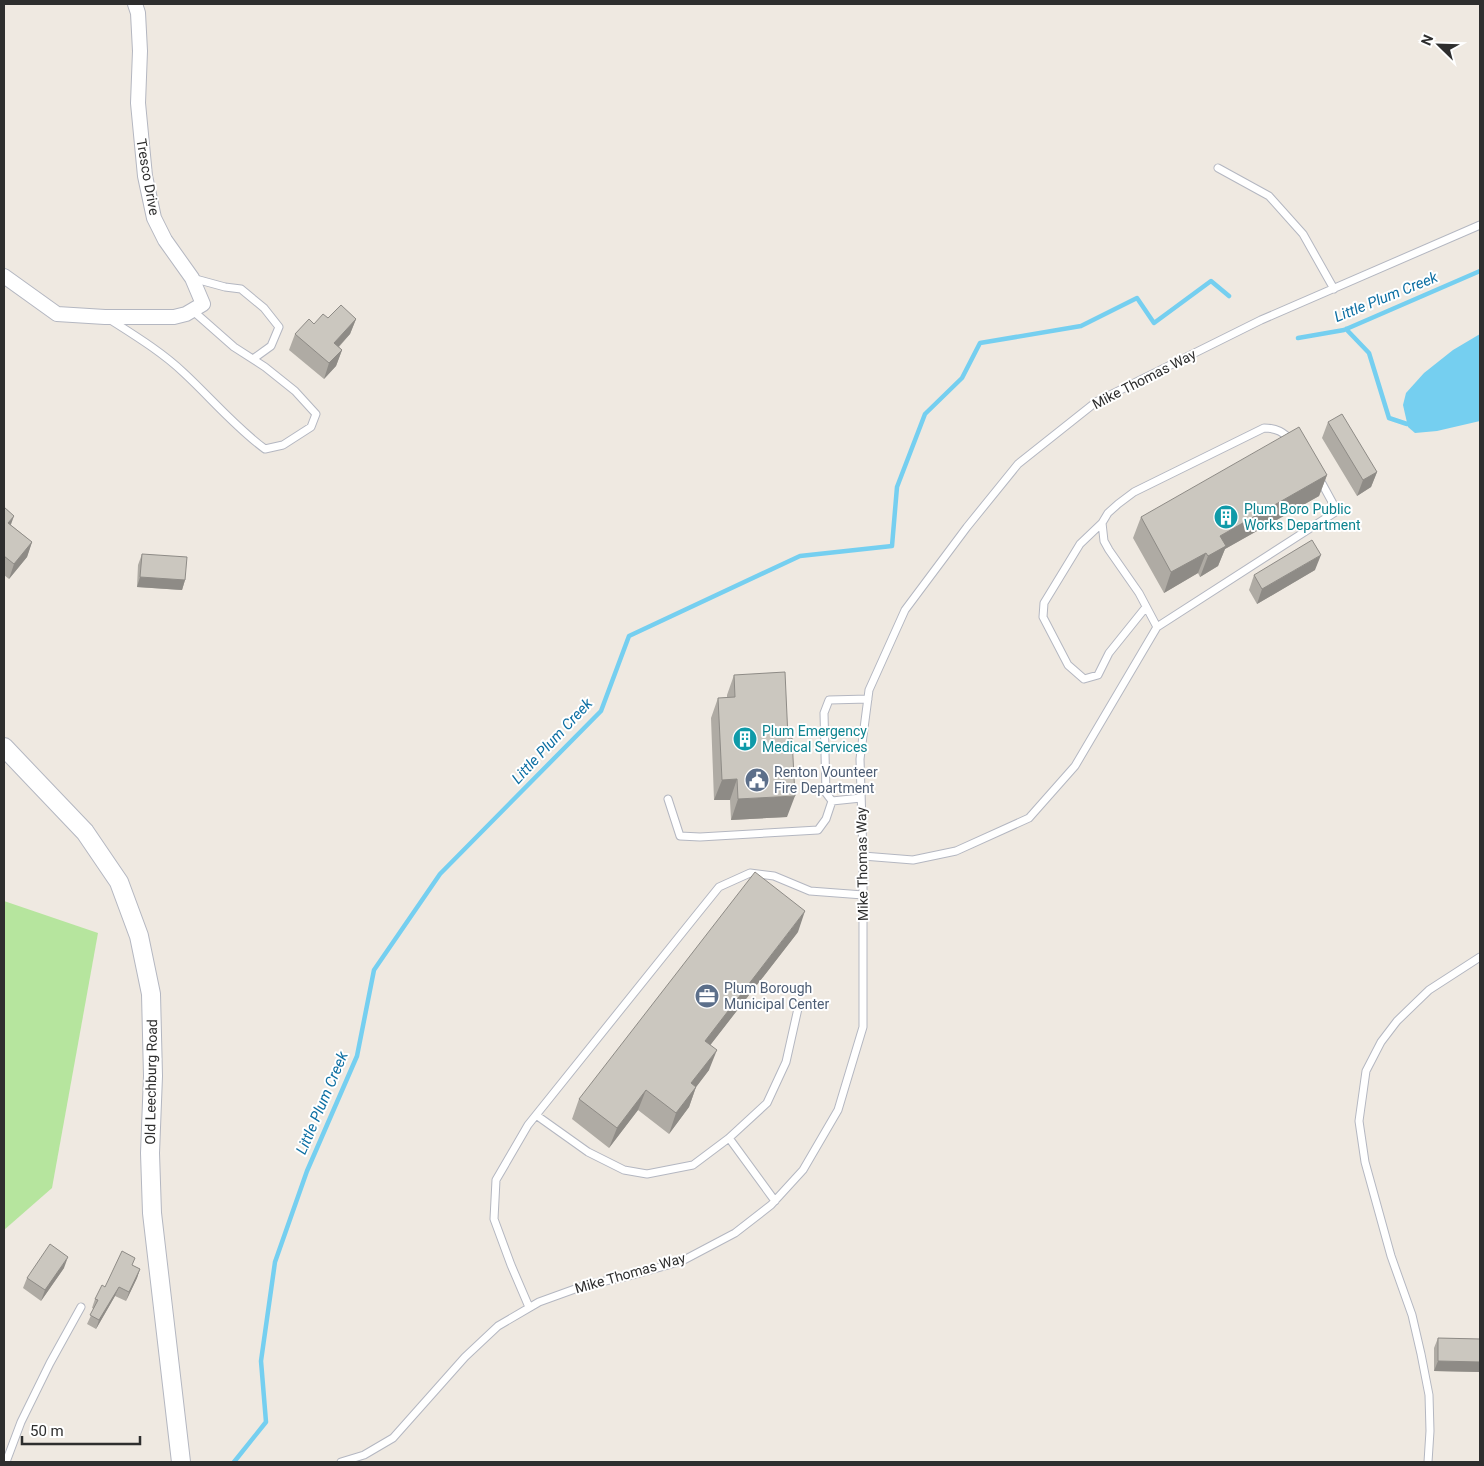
<svg xmlns="http://www.w3.org/2000/svg" width="1484" height="1466" font-family="Roboto,sans-serif">
  <rect width="100%" height="100%" fill="#efe9e1"/>
  <!-- green -->
  <path fill="#b6e59e" d="M 4,901 L 98,933 L 52,1188 L 4,1230 Z"/>
  <!-- water -->
  <path fill="#75cff0" d="M 1480,334 L 1480,421 L 1437,431 L 1415,433 L 1408,427 L 1403,405 L 1406,393 L 1424,373 L 1453,350 Z"/>
  <g fill="none" stroke-linecap="round" stroke-linejoin="round">
    <!-- stream -->
    <path stroke="#75cff0" stroke-width="4.5" d="M 1346,329 L 1369,353 L 1389,418 L 1407,424
      M 1298,338 L 1344,330 L 1480,271
      M 234,1462 L 266,1422 L 261,1361 L 275,1262 L 307,1171 L 357,1056 L 374,970 L 440,874 L 601,711 L 629,636 L 800,556 L 892,546 L 897,487 L 925,414 L 962,378 L 980,343 L 1081,326 L 1137,298 L 1154,323 L 1211,281 L 1229,296"/>
    <defs>
      <path id="service" d="M 1218,168 L 1269,196 L 1303,234 L 1334,289
        M 192,278 L 225,287 L 241,289 L 264,308 L 279,327 L 271,346 L 253,359
        M 109,319 C 134,335 162,352 184,373 C 211,398 235,427 265,449 L 283,445 L 311,427 L 316,414 L 295,391 L 265,367 L 234,347 L 192,310
        M 1102,523 L 1080,544 L 1044,603 L 1043,617 L 1068,665 L 1084,679 L 1098,675 L 1109,653 L 1146,607
        M 1157,627 L 1139,593 L 1109,550 L 1104,541 L 1102,523 L 1108,513 L 1118,504 L 1134,492 L 1264,428 C 1277,428 1283,432 1292,441
        M 861,798 L 832,801 L 826,793 L 824,713 L 829,700 L 868,699
        M 668,799 L 680,836 L 700,837 L 818,830 L 826,819 L 832,801
        M 863,856 L 913,860 L 956,851 L 1029,818 L 1075,766 L 1157,627 L 1337,511 L 1319,478
        M 536,1115 L 588,1152 L 624,1170 L 647,1174 L 693,1165 L 729,1138 L 767,1103 L 786,1062 L 799,1004
        M 729,1138 L 775,1201
        M 529,1307 L 511,1265 L 494,1219 L 496,1180 L 528,1125 L 694,918 L 719,887 L 750,873 L 774,876 L 810,891 L 863,895
        M 6,1462 L 21,1422 L 50,1363 L 81,1307
        M 341,1462 L 364,1455 L 393,1438 L 465,1357 L 498,1326 L 539,1302 L 586,1285 L 629,1276 L 682,1261 L 735,1233 L 771,1205 L 803,1170 L 838,1110 L 863,1027 L 863,856 L 860,759 L 869,690 L 905,610 L 967,527 L 1018,464 L 1096,402 L 1261,320 L 1480,225
        M 1428,1462 L 1430,1431 L 1429,1395 L 1421,1354 L 1412,1315 L 1391,1256 L 1365,1162 L 1359,1121 L 1366,1071 L 1381,1042 L 1397,1021 L 1429,990 L 1480,957"/>
      <path id="minor" d="M 4,276 L 57,314 L 105,317 L 174,317 L 186,314 L 203,304 L 192,278 L 165,240 L 154,218 L 145,176 L 138,103 L 140,51 L 138,13 L 135,4"/>
      <path id="tertiary" d="M 4,747 L 85,832 L 119,882 L 139,936 L 151,994 L 153,1076 L 150,1153 L 152,1213 L 181,1462"/>
    </defs>
    <!-- service casing -->
    <use href="#service" stroke="#b4b7c1" stroke-width="9"/>
    <!-- minor casing -->
    <use href="#minor" stroke="#b4b7c1" stroke-width="16"/>
    <!-- tertiary casing -->
    <use href="#tertiary" stroke="#b4b7c1" stroke-width="20"/>
    <!-- service -->
    <use href="#service" stroke="#fff" stroke-width="7"/>
    <!-- minor -->
    <use href="#minor" stroke="#fff" stroke-width="14"/>
    <!-- tertiary -->
    <use href="#tertiary" stroke="#fff" stroke-width="18"/>
  </g>
  <!-- wall -->
  <path fill="#afaba4" d="M 328,318 L 356,319 L 350,334 L 339,347 L 342,350 L 336,366 L 324,379 L 289,350 L 295,334 L 314,324 Z
    M 1328,422 L 1377,472 L 1371,487 L 1357,496 L 1322,438 Z
    M 1327,475 L 1319,496 L 1225,549 L 1218,566 L 1200,577 L 1198,573 L 1164,593 L 1133,538 L 1141,517 Z
    M 4,507 L 11,525 L 32,542 L 27,557 L 9,579 L 4,575 Z
    M 142,554 L 185,580 L 182,590 L 137,587 L 138,565 Z
    M 1315,570 L 1257,604 L 1249,590 L 1254,575 Z
    M 734,675 L 787,817 L 731,820 L 730,800 L 714,800 L 711,718 L 718,698 L 727,698 L 727,695 Z
    M 798,932 L 710,1045 L 709,1070 L 696,1087 L 689,1107 L 669,1134 L 638,1110 L 609,1148 L 572,1119 L 579,1099 Z
    M 132,1265 L 140,1269 L 137,1278 L 126,1301 L 115,1296 L 96,1329 L 87,1324 L 94,1309 L 92,1308 L 95,1299 L 105,1287 Z
    M 64,1268 L 41,1301 L 23,1288 L 27,1278 Z
    M 1438,1338 L 1480,1339 L 1480,1372 L 1434,1371 L 1434,1348 Z"/>
  <!-- shaded-wall -->
  <path fill="#8e8b86" d="M 356,319 L 350,334 L 328,358 L 334,343 Z
    M 342,350 L 336,366 L 324,379 L 329,363 Z
    M 1377,472 L 1371,487 L 1357,496 L 1363,480 Z
    M 1327,475 L 1319,496 L 1225,549 L 1218,566 L 1200,577 L 1208,556 L 1220,536 Z
    M 14,516 L 9,530 L 8,523 Z
    M 32,542 L 27,557 L 9,579 L 14,564 Z
    M 1206,553 L 1198,573 L 1164,593 L 1171,572 Z
    M 1321,555 L 1315,570 L 1257,604 L 1262,589 Z
    M 140,577 L 185,580 L 182,590 L 137,587 Z
    M 737,779 L 730,800 L 714,800 L 722,780 Z
    M 795,796 L 787,817 L 731,820 L 738,799 Z
    M 805,911 L 798,932 L 698,1061 L 705,1041 Z
    M 717,1050 L 709,1070 L 684,1103 L 691,1083 Z
    M 696,1087 L 689,1107 L 669,1134 L 676,1113 Z
    M 646,1090 L 638,1110 L 609,1148 L 617,1128 Z
    M 68,1257 L 64,1268 L 41,1301 L 45,1290 Z
    M 140,1269 L 137,1278 L 126,1301 L 129,1292 Z
    M 119,1287 L 115,1296 L 96,1329 L 99,1320 Z
    M 1438,1361 L 1480,1362 L 1480,1372 L 1434,1371 Z"/>
  <!-- building -->
  <path fill="#cbc7bf" stroke="#8e8b86" d="M 341,305 L 356,319 L 334,343 L 342,350 L 329,363 L 295,334 L 309,319 L 314,324 L 323,314 L 328,318 Z
    M 1342,414 L 1377,472 L 1363,480 L 1328,422 Z
    M 1299,427 L 1327,475 L 1220,536 L 1226,546 L 1208,556 L 1206,553 L 1171,572 L 1141,517 Z
    M 4,507 L 14,516 L 8,523 L 32,542 L 14,564 L 4,556 Z
    M 1312,540 L 1321,555 L 1262,589 L 1254,575 Z
    M 142,554 L 187,557 L 185,580 L 140,577 Z
    M 785,672 L 788,738 L 792,738 L 795,796 L 738,799 L 737,779 L 722,780 L 718,698 L 735,697 L 734,675 Z
    M 755,872 L 805,911 L 705,1041 L 717,1050 L 691,1083 L 696,1087 L 676,1113 L 646,1090 L 617,1128 L 579,1099 Z
    M 50,1244 L 68,1257 L 45,1290 L 27,1278 Z
    M 122,1251 L 135,1258 L 132,1265 L 140,1269 L 129,1292 L 119,1287 L 99,1320 L 90,1315 L 98,1300 L 95,1299 L 102,1285 L 105,1287 Z
    M 1438,1338 L 1480,1339 L 1480,1362 L 1438,1361 Z"/>
  <!-- icons -->
  <defs>
    <symbol id="building-disc" viewBox="-11 -11 22 22"><circle r="9.5" fill="#0f9aa8" stroke="#fff"/><path d="M-4-6H4V6H1V3H-1V6H-4ZM-2.5-4.3h1.7v1.8h-1.7ZM.8-4.3h1.7v1.8H.8ZM-2.5-1h1.7V.8h-1.7ZM.8-1h1.7V.8H.8Z" fill="#fff"/></symbol>
    <symbol id="civic-disc" viewBox="-11 -11 22 22"><circle r="9.5" fill="#5c6f8a" stroke="#fff"/><path d="M-.6-6.5H3V-4.5H.6V-3L4-1V1h2V6H-6V1h2V-1L-.6-3ZM-1.2 2.5V6h2.4V2.5Z" fill="#fff"/></symbol>
    <symbol id="office-disc" viewBox="-11 -11 22 22"><circle r="9.5" fill="#5c6f8a" stroke="#fff"/><path d="M-6-3h4V-5.5h4V-3h4V5H-6ZM-1-4.5V-3h2v-1.5ZM-6 0V1H6V0Z" fill="#fff"/></symbol>
  </defs>
  <g fill-rule="evenodd">
    <use href="#building-disc" x="1212" y="503" width="28" height="28"/>
    <use href="#building-disc" x="731" y="725" width="28" height="28"/>
    <use href="#civic-disc" x="743" y="766" width="28" height="28"/>
    <use href="#office-disc" x="693" y="982" width="28" height="28"/>
  </g>
  <g text-anchor="middle" dominant-baseline="central" stroke-width="4" stroke-linejoin="round" paint-order="stroke">
    <!-- street labels -->
    <g font-size="14" fill="#2e2e2e" stroke="#fff">
      <text transform="translate(148 177) rotate(80)">Tresco Drive</text>
      <text transform="translate(1144 379) rotate(-27)">Mike Thomas Way</text>
      <text transform="translate(862 864) rotate(-91)">Mike Thomas Way</text>
      <text transform="translate(151 1082) rotate(-89)">Old Leechburg Road</text>
      <text transform="translate(630 1273) rotate(-16)">Mike Thomas Way</text>
    </g>
    <!-- culture labels -->
    <g font-size="14" fill="#0d838f" stroke="#fff" text-anchor="start">
      <text x="1244" y="509">Plum Boro Public<tspan x="1244" dy="16">Works Department</tspan></text>
      <text x="762" y="731">Plum Emergency<tspan x="762" dy="16">Medical Services</tspan></text>
    </g>
    <!-- service labels -->
    <g font-size="14" fill="#4e5e75" stroke="#fff" text-anchor="start">
      <text x="774" y="772">Renton Vounteer<tspan x="774" dy="16">Fire Department</tspan></text>
      <text x="724" y="988">Plum Borough<tspan x="724" dy="16">Municipal Center</tspan></text>
    </g>
    <!-- water labels -->
    <g font-size="15" font-style="italic" fill="#0d6fa3" stroke="#fff">
      <text transform="translate(1386 297) rotate(-22)">Little Plum Creek</text>
      <text transform="translate(552 741) rotate(-47)">Little Plum Creek</text>
      <text transform="translate(322 1103) rotate(-67)">Little Plum Creek</text>
    </g>
  </g>
  <!-- border -->
  <rect width="1484" height="1466" fill="none" stroke="#2e2e2e" stroke-width="10"/>
  <!-- north arrow -->
  <g transform="translate(1439 45) rotate(293)" stroke="#ffffff" stroke-width="4" paint-order="stroke">
  <path d="M0-4L9 19L0 12L-9 19Z" fill="#2e2e2e"/>
  <text y="-8" font-size="14" font-weight="bold" text-anchor="middle" fill="#2e2e2e">N</text>
  </g>
  <!-- scale -->
  <path d="M22 1436v8h118v-8" fill="none" stroke="#2e2e2e" stroke-width="2.5"/>
  <text x="30" y="1436" font-size="15" fill="#2e2e2e" stroke="#ffffff" stroke-width="4" paint-order="stroke">50 m</text>
</svg>
